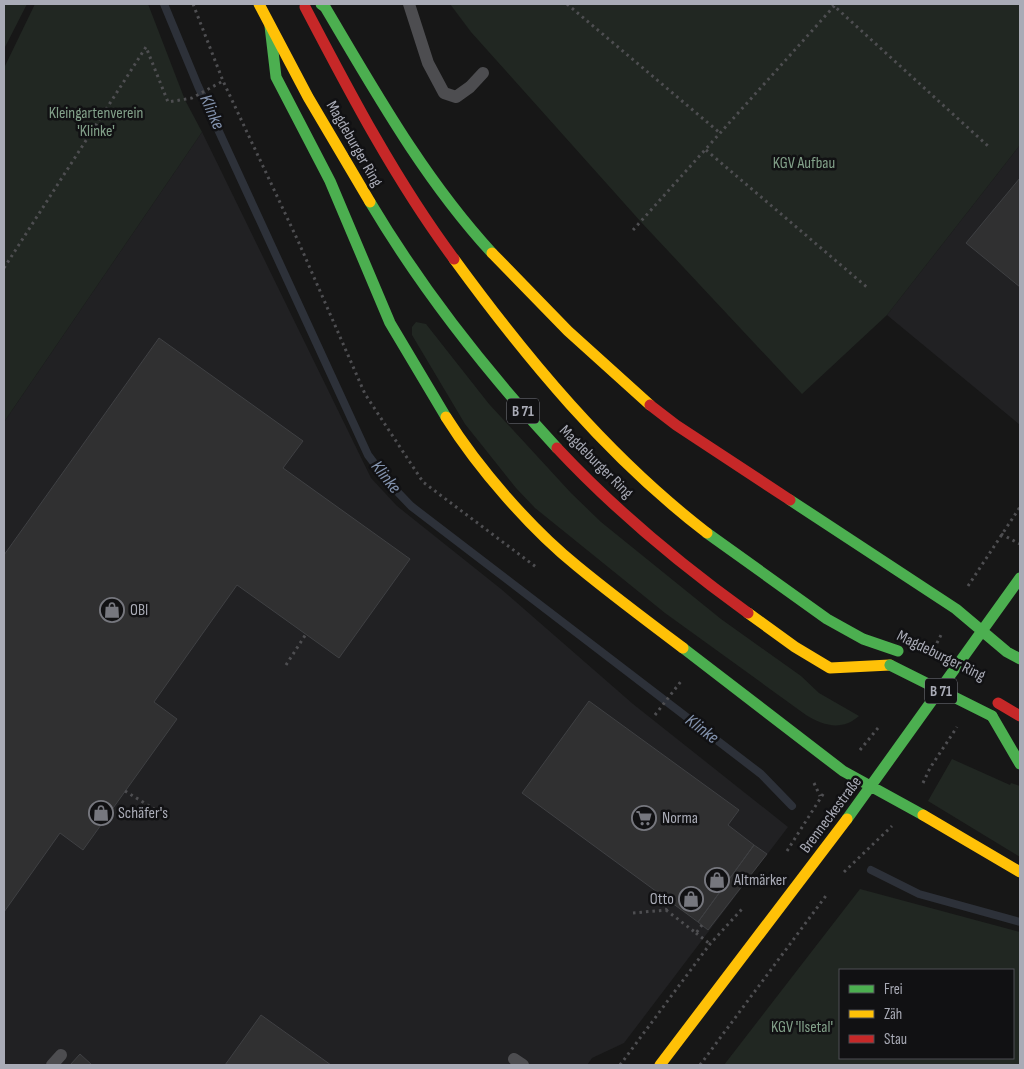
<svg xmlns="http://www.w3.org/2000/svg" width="1024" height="1069" font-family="'Sofia Sans Condensed',sans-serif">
  <rect width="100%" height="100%" fill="#171717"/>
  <!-- built -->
  <path fill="#212123" d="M 202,132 L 371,478 L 397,506 L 501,589 L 633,704 L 788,827 L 624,1043 L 592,1058 L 587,1065 L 4,1065 L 4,422 Z
    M 1020,145 L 1020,425 L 887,315 Z"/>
  <!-- green -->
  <path fill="#212722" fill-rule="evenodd" d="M 4,4 L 27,4 L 4,49 Z
    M 35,4 L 148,4 L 185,100 L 202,132 L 4,422 L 4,68 Z
    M 450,4 L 1020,4 L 1020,145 L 887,315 L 802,394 L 641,222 L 471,32 Z
    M 416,322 L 426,324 L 489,404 L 571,493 L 601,522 L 721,619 L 801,676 L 819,693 L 859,716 C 842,731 824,726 806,715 L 665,613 L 535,508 L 516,488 L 465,424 L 412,335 L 412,327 Z
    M 952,759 L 1010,785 L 1011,783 L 1020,786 L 1020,857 L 928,801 Z
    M 860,889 L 1020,932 L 1020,1065 L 724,1065 ZM 1013,970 L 1013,1058 L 840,1058 L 840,970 Z"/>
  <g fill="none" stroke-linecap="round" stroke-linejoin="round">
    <!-- stream -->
    <path stroke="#2d3139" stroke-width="8" d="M 164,4 L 198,86 L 368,455 L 389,483 L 411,506 L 761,774 L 792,806
      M 871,870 L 919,894 L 1020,922"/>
  </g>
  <!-- building -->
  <path fill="#303031" stroke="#3f4043" d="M 1020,178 L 1020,287 L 966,243 Z
    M 159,338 L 303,441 L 283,468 L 410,559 L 339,658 L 237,585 L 154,702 L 177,719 L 83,850 L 60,833 L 4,912 L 4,555 Z
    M 589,701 L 739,810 L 728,825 L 754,845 L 698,922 L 522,793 Z
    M 754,845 L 767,854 L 708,930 L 698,922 Z
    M 261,1015 L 331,1065 L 225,1065 Z
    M 80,1054 L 92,1065 L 70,1065 Z"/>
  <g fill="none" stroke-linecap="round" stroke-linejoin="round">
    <!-- path -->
    <path stroke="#4e4e51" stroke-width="3" stroke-dasharray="2.5 4" stroke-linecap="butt" d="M 193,4 L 223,81 L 299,243 L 365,394 L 423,482 L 536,567
      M 567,4 L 720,133
      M 832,4 L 988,146
      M 706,150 L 869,289
      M 633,230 L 836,4
      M 4,268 L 146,47 L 168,102 L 192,98 L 223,81
      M 1001,534 L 1020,544
      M 968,586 L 1020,507
      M 934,649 L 942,633
      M 286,665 L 306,634
      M 655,715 L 682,680
      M 860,750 L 878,728
      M 814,783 L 820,796
      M 923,783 L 930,768 L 957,727
      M 125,791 L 159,812
      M 787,851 L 825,791
      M 844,872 L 892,826
      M 666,910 L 696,933 L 702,925
      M 633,913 L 666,910 L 671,902
      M 696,933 L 710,944
      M 620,1065 L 710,944 L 742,909
      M 700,1065 L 828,893"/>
    <!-- lane -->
    <path stroke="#4d4d50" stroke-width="12" d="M 409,4 L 428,63 L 444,93 L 456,97 L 470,87 L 483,73
      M 514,1059 L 523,1065
      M 52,1065 L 61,1055"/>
    <!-- fast -->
    <path stroke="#4caf50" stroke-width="11" d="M 321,4 L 325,7 C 376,93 424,179 492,253
      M 270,26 L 276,77 L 330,181 L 390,323 L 446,417
      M 370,202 C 423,291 487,372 557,448
      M 790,500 L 956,609 L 1007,652 L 1020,659
      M 707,533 L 827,619 L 863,639 L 898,651
      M 683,648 L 843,771 L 923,815
      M 992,716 L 1020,764
      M 847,819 L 1020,578"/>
    <!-- slow -->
    <path stroke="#ffc107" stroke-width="11" d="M 259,4 L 308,97 L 370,202
      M 492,253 L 568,331 L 650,405
      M 454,259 C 527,359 608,457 707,533
      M 446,417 C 478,468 530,528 577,566 C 611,594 647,621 683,648
      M 748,613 L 795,647 L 830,668 L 890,665
      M 923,815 L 1020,872
      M 660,1065 L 847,819"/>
    <!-- jam -->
    <path stroke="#c62828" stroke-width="11" d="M 305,7 C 350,93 396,181 454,259
      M 650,405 L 676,425 L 790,500
      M 557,448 C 615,510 680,564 748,613
      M 998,703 L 1020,716"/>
    <!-- fast-bridge -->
    <path stroke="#4caf50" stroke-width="11" d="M 890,665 L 992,716"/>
  </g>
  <!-- icons -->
  <defs>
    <symbol id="shop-ring" viewBox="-11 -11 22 22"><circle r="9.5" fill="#111113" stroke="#76777e" stroke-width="1.5"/><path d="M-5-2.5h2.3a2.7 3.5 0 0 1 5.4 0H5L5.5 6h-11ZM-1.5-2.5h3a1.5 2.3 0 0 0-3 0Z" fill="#76777e"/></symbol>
    <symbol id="supermarket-ring" viewBox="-11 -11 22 22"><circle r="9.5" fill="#111113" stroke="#76777e" stroke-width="1.5"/><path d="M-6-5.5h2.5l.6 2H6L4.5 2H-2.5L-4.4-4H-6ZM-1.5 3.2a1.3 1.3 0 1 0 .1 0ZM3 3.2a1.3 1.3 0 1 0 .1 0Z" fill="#76777e"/></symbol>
  </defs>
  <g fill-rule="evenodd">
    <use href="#shop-ring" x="98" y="596" width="28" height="28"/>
    <use href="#shop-ring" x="87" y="799" width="28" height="28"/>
    <use href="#supermarket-ring" x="630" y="804" width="28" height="28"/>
    <use href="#shop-ring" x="703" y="866" width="28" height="28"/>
    <use href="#shop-ring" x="677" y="885" width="28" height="28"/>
  </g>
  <g text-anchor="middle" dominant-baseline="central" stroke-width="5" stroke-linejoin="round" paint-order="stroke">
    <!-- shield labels -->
    <g fill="#111113" stroke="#7b7d85" stroke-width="1">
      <rect x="507" y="398.5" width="32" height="25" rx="4"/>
      <rect x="925" y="678.5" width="32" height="25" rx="4"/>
    </g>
    <g font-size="15" font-weight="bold" fill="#a9abb6">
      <text x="523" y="411">B 71</text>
      <text x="941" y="691">B 71</text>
    </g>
    <!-- park labels -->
    <g font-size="16" fill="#82a089" stroke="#111113">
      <text x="96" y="113">Kleingartenverein<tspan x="96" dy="18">'Klinke'</tspan></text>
      <text x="804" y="163">KGV Aufbau</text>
      <text x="802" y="1027">KGV 'Ilsetal'</text>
    </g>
    <!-- street labels -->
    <g font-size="16" fill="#a9abb6" stroke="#111113">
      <text transform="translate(354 144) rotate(60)">Magdeburger Ring</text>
      <text transform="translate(596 462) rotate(45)">Magdeburger Ring</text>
      <text transform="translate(941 656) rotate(26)">Magdeburger Ring</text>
      <text transform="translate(831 815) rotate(-53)">Brenneckestraße</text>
    </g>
    <!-- poi labels -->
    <g font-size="16" fill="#a9abb6" stroke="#111113" text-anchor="start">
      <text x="130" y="610">OBI</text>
      <text x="118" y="813">Schäfer's</text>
      <text x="662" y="818">Norma</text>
      <text x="734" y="880">Altmärker</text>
      <text x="674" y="899" text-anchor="end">Otto</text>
    </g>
    <!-- water labels -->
    <g font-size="18" font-style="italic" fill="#8393ae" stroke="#111113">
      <text transform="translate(212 112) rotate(66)">Klinke</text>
      <text transform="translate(386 477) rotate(51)">Klinke</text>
      <text transform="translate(702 729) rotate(37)">Klinke</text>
    </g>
  </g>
  <!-- border -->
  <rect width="1024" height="1069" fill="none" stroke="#a9abb6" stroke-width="10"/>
  <!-- legend -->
  <rect x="839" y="969" width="175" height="90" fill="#111113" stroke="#4e4f54"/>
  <rect x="849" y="985" width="25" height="8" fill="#4caf50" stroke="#4e4f54"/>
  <text x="884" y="994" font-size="15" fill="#a9abb6">Frei</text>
  <rect x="849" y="1010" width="25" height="8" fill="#ffc107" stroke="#4e4f54"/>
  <text x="884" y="1019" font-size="15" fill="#a9abb6">Zäh</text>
  <rect x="849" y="1035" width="25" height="8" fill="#c62828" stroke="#4e4f54"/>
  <text x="884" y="1044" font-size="15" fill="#a9abb6">Stau</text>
</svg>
